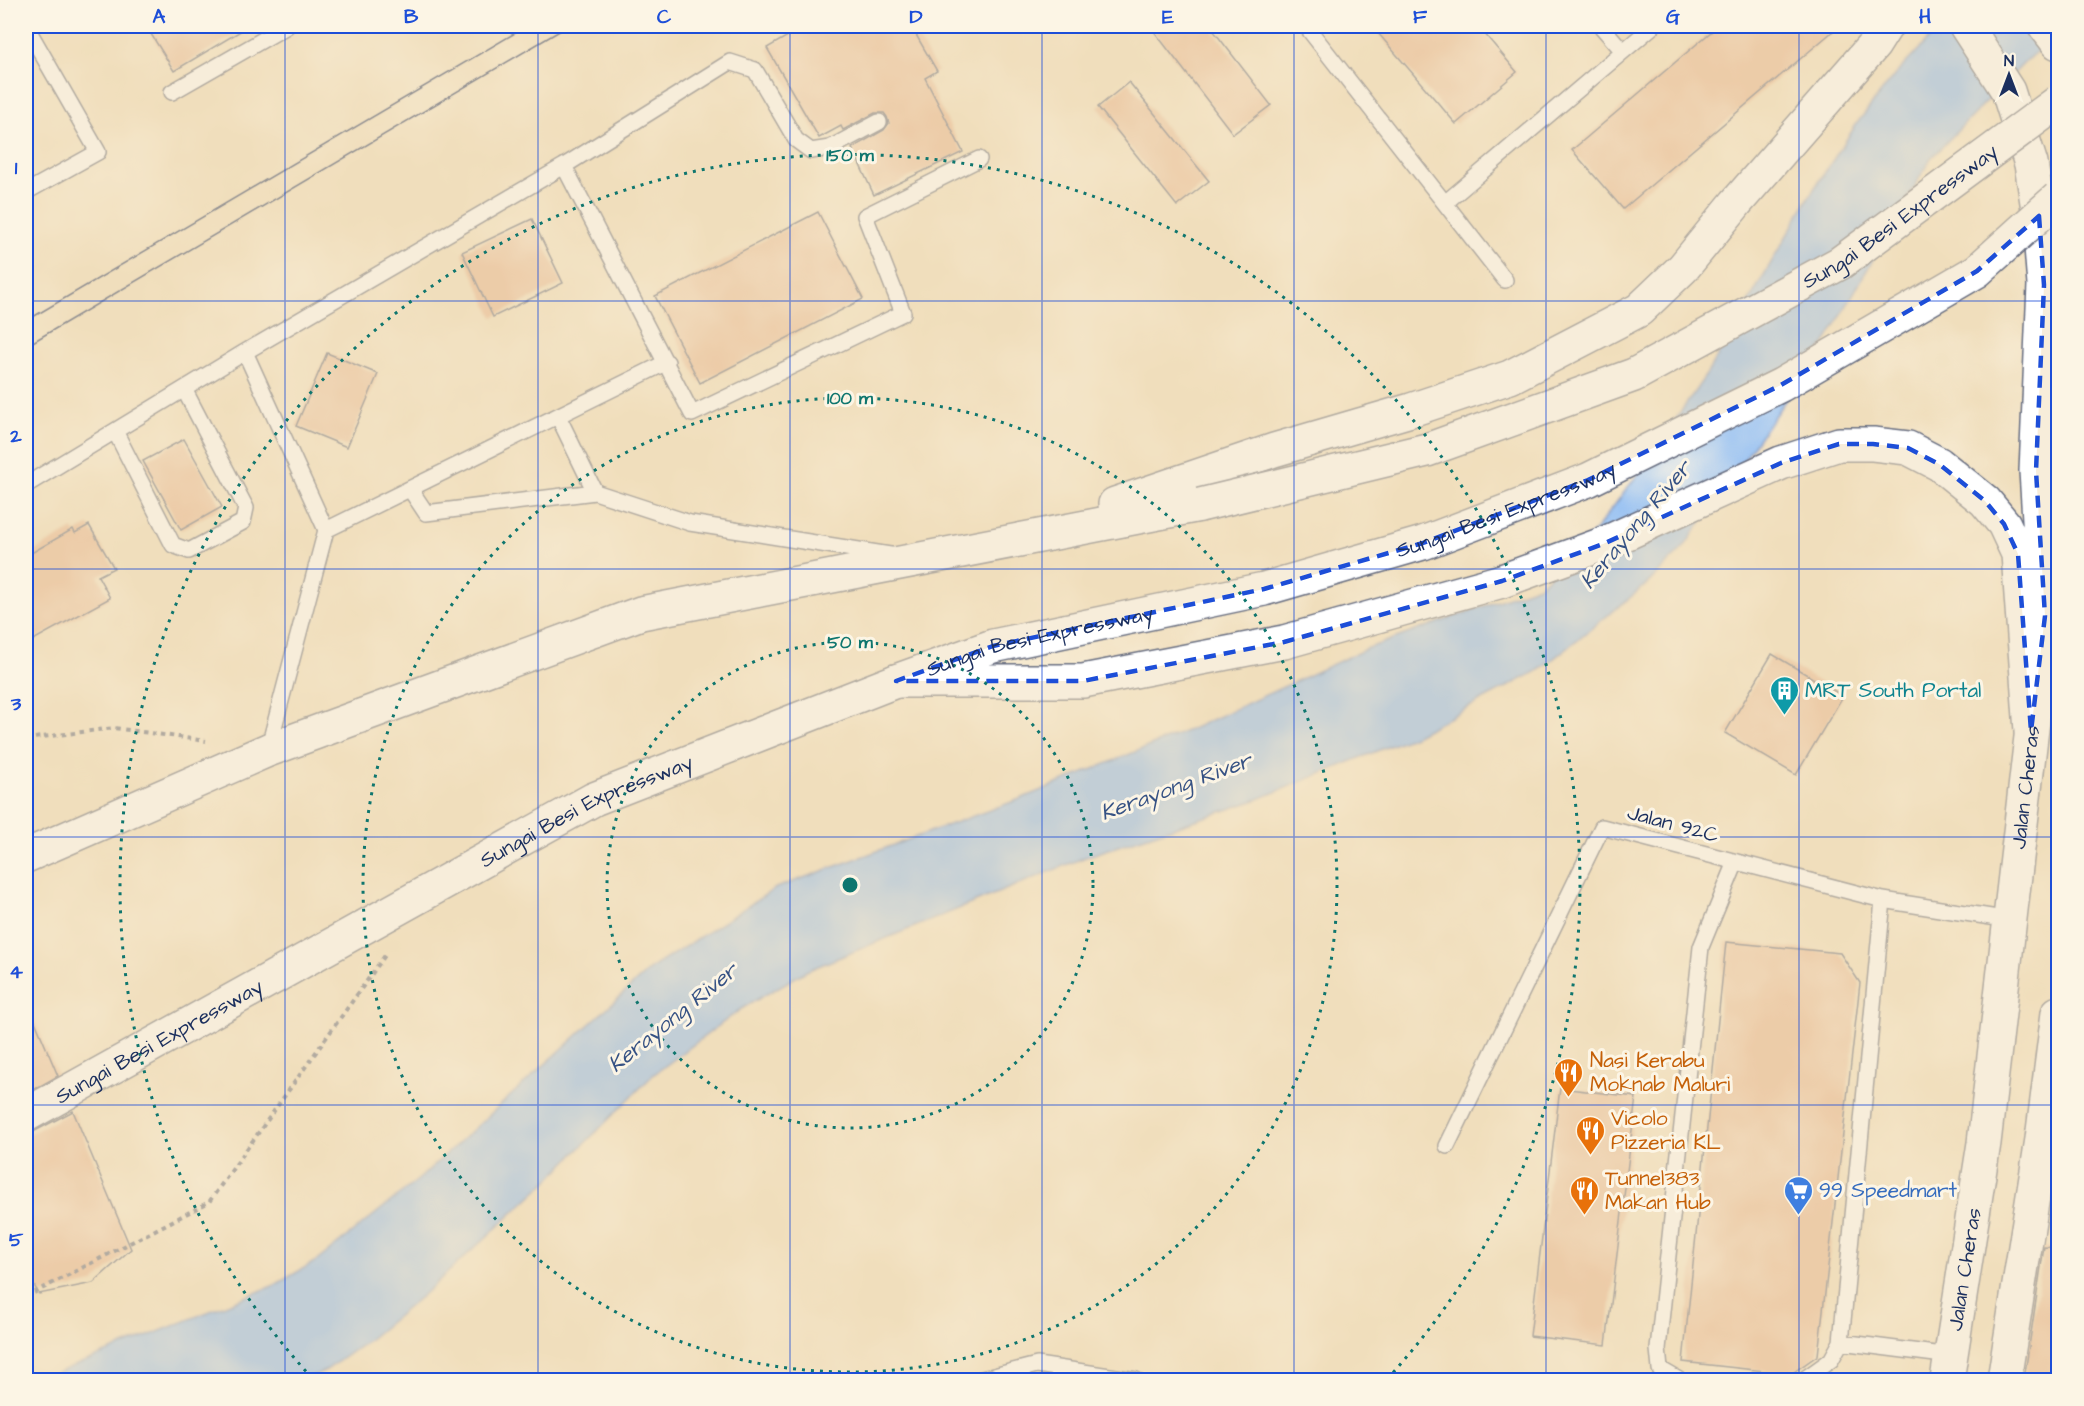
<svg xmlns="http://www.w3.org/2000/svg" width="2084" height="1406" font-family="'Architects Daughter',sans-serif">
  <rect width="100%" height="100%" fill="#fcf5e5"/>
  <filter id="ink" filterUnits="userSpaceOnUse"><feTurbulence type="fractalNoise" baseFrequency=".0167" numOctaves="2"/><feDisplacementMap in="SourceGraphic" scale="12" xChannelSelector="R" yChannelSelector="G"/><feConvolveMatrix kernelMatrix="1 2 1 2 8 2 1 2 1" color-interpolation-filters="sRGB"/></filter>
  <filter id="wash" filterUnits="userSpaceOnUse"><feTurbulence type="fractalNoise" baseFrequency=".008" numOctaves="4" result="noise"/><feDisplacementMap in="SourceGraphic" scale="24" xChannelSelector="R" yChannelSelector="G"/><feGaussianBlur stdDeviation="1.35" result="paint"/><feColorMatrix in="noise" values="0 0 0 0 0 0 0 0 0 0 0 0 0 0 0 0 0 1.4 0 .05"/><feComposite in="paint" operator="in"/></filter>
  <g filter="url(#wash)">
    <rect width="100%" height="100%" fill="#f0debc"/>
    <!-- water -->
    <path fill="#89baf5" stroke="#5274aa" stroke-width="1.5" d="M 1941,26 L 2058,26 L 2058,34 L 2030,57 L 1931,158 L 1828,338 L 1684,547 L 1647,584 L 1539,670 L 1414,736 L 1253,801 L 1088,856 L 806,971 L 741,1009 L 653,1075 L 543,1185 L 424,1294 L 367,1341 L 326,1370 L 304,1380 L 39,1380 L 275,1285 L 318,1260 L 419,1179 L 650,969 L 776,888 L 1020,799 L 1189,730 L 1366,649 L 1539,586 L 1595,531 L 1641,470 L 1708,372 L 1812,192 L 1858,122 L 1894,76 Z"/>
    <g id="blocks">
      <!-- building -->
      <path fill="#e7b590" d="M 146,26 L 249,26 L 174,71 Z
        M 805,26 L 911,26 L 937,71 L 925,78 L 963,152 L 874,195 L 852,148 L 884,130 L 889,123 L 887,117 L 884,113 L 875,113 L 843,130 L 841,126 L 819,138 L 767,48 Z
        M 1150,26 L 1210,26 L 1271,105 L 1233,134 Z
        M 1372,26 L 1478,26 L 1517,72 L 1456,124 Z
        M 1718,26 L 1839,26 L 1623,209 L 1572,150 Z
        M 1129,82 L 1209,181 L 1177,206 L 1098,107 Z
        M 818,212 L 863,299 L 700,383 L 655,296 Z
        M 532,219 L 563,283 L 493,317 L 462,252 Z
        M 327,353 L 378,374 L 347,447 L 296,426 Z
        M 184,439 L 222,507 L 181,530 L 143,461 Z
        M 89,525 L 114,568 L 98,576 L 110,598 L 26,644 L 26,556 L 73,529 L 75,533 Z
        M 1772,654 L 1843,696 L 1796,775 L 1725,733 Z
        M 1726,942 L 1840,953 L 1860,983 L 1818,1355 L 1791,1374 L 1683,1362 Z
        M 26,1000 L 58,1076 L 26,1094 Z
        M 1560,1088 L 1636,1097 L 1606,1345 L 1530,1336 Z
        M 73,1111 L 131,1249 L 93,1283 L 39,1294 L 26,1272 L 26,1134 L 35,1131 Z
        M 2044,1247 L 2058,1248 L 2058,1380 L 2024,1380 Z"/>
    </g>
  </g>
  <g filter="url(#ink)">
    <use href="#blocks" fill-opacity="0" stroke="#666c7f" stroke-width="1.5"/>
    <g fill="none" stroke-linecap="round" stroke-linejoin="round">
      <defs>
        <path id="lane" d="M 1306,26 L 1505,280
          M 1601,26 L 1623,51
          M 172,92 L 287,26
          M 564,166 L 730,62 L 755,70 L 796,140 L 811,151 L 830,148 L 879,122
          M 26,192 L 98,152 L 26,26
          M 1445,203 L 1653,26
          M 245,352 L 326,530 L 268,750
          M 558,416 L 595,492 L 690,523 L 890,555
          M 115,431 L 173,545 L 189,551 L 243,522 L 246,508 L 184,389
          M 26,485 L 245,352 L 564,166 L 692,414 L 903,313 L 865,216 L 979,159
          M 410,489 L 426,513 L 595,492
          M 326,530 L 667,362
          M 1447,1146 L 1602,827 L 1883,900 L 2010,920
          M 1841,1342 L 1951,1356
          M 978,1380 L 1037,1365 L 1136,1380
          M 1679,1380 L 1660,1369 L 1658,1349 L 1701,947 L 1736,862
          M 1803,1380 L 1831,1360 L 1841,1342 L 1883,900"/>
        <g id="secondary">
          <path d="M 2045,26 L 2058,43"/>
          <path id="s1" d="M 1947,1380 L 1984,1143 L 2045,616 L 2036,471 L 2044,285 L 2038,209 L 2031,164 L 2008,91 L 1966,26"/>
          <path d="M 2004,1380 L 2042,1139 L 2058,1013"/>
        </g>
        <g id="highway">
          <path d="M 1115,504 L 1274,450 L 1411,410 L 1510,377 L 1639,310 L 1683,268 L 1736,203 L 1874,45 L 1886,26"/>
          <path d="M 896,681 L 1083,681 L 1284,642 L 1502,581 L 1603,544 L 1781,463 L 1839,444 L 1873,444 L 1908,448 L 1939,464 L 1985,501 L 2004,524 L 2018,554 L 2031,731"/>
          <path d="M 26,856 L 268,750 L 641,613 L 1200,505"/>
          <path id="s2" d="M 26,1115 L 594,799 L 896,681 L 993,646 L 1264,589"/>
        </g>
      </defs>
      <!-- lane casing -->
      <use href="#lane" stroke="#666c7f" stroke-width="18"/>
      <!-- secondary casing -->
      <use href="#secondary" stroke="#666c7f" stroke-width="36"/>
      <!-- highway casing -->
      <use href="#highway" stroke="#666c7f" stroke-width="36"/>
      <!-- path -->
      <path stroke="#666c7f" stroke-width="4" stroke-dasharray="4.5 4.5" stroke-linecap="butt" d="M 26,739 L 114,728 L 206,741
        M 26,1297 L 209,1202 L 386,954"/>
      <!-- lane -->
      <use href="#lane" stroke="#fff" stroke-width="15"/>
      <!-- secondary -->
      <use href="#secondary" stroke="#fff" stroke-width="33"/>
      <!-- highway -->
      <use href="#highway" stroke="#fff" stroke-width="33"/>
      <!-- tram -->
      <path stroke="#1b2f5e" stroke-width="1.5" d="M 26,321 L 527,26
        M 26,346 L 568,26"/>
      <defs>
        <g id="highway-bridge">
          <path id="s3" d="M 1200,505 L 1427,450 L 1634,375 L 1840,263 L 2058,102"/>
          <path id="s4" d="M 1264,589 L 1423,543 L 1588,480 L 1781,385 L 1977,271 L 2058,198"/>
        </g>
      </defs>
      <!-- highway-bridge casing -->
      <use href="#highway-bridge" stroke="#666c7f" stroke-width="36" stroke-linecap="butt"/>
      <!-- highway-bridge -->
      <use href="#highway-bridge" stroke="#fff" stroke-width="33"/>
    </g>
  </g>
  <!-- marked area -->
  <path d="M0 0H2084V1406H0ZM 2039,216 L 2044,285 L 2036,471 L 2045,616 L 2031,731 L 2018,554 L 2004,524 L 1985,501 L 1939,464 L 1908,448 L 1873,444 L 1839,444 L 1781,463 L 1603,544 L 1502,581 L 1284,642 L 1083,681 L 896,681 L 993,646 L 1264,589 L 1423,543 L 1588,480 L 1781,385 L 1977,271 Z" fill="#f0debc" fill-opacity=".55" fill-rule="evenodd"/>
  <path fill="none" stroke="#1d4ed8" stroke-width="4.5" stroke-dasharray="12 8" stroke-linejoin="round" d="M 2039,216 L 2044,285 L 2036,471 L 2045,616 L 2031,731 L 2018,554 L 2004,524 L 1985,501 L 1939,464 L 1908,448 L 1873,444 L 1839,444 L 1781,463 L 1603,544 L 1502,581 L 1284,642 L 1083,681 L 896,681 L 993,646 L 1264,589 L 1423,543 L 1588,480 L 1781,385 L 1977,271 Z"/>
  <!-- grid -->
  <path fill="none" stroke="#1d4ed8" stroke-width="1.5" stroke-opacity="0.55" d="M 285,26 L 285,1380M 538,26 L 538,1380M 790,26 L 790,1380M 1042,26 L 1042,1380M 1294,26 L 1294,1380M 1546,26 L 1546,1380M 1799,26 L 1799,1380M 26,301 L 2058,301M 26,569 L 2058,569M 26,837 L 2058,837M 26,1105 L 2058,1105"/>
  <!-- distance rings -->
  <g fill="none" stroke="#0f766e" stroke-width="3" stroke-dasharray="3 6">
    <circle cx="850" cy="885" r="243"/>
    <circle cx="850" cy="885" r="487"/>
    <path d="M312 1378A730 730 0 1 1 1388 1378"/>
  </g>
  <!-- icons -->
  <defs>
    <symbol id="building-pin" viewBox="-11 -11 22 30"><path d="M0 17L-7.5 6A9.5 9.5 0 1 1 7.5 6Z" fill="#0f9aa8" stroke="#fcf5e5"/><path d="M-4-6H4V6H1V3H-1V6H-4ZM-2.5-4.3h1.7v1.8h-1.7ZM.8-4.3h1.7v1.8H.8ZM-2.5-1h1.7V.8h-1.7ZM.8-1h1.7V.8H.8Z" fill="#fff"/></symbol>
    <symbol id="restaurant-pin" viewBox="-11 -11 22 30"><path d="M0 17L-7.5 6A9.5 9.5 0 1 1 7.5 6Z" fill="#e8710a" stroke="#fcf5e5"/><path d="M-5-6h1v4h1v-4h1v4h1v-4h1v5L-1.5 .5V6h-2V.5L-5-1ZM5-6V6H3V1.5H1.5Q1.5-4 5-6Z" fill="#fff"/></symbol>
    <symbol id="supermarket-pin" viewBox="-11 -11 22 30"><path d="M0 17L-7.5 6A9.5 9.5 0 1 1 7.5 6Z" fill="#3f7fe0" stroke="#fcf5e5"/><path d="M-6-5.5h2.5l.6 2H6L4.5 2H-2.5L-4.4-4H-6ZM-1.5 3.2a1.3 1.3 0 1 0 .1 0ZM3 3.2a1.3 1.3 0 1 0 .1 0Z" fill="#fff"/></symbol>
  </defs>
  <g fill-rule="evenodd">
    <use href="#building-pin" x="1768" y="674" width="33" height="45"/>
    <use href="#restaurant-pin" x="1552" y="1056" width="33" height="45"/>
    <use href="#restaurant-pin" x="1574" y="1114" width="33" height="45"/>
    <use href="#restaurant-pin" x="1568" y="1174" width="33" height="45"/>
    <use href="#supermarket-pin" x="1782" y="1174" width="33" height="45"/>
  </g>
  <g text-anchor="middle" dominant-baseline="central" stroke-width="6" stroke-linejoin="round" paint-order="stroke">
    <!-- street labels -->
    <g font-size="21" fill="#1b2f5e" stroke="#fcf5e5">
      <text stroke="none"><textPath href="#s3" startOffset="764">Sungai Besi Expressway</textPath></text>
      <text stroke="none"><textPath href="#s4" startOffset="255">Sungai Besi Expressway</textPath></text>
      <text stroke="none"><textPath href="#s2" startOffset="1124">Sungai Besi Expressway</textPath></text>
      <text stroke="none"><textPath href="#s1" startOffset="598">Jalan Cheras</textPath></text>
      <text stroke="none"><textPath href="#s2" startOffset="638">Sungai Besi Expressway</textPath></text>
      <text transform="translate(1673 824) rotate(15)">Jalan 92C</text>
      <text stroke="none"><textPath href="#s2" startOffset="152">Sungai Besi Expressway</textPath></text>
      <text stroke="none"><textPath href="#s1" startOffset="112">Jalan Cheras</textPath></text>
    </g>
    <!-- culture labels -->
    <g font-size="21" fill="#0d838f" stroke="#fcf5e5" text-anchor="start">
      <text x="1805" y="690">MRT South Portal</text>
    </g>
    <!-- food labels -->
    <g font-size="21" fill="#c56008" stroke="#fcf5e5" text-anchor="start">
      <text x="1590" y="1060">Nasi Kerabu<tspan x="1590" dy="24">Moknab Maluri</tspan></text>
      <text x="1611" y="1118">Vicolo<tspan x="1611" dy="24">Pizzeria KL</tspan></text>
      <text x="1605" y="1178">Tunnel383<tspan x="1605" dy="24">Makan Hub</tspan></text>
    </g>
    <!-- shop labels -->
    <g font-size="21" fill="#366cbe" stroke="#fcf5e5" text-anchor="start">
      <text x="1819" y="1190">99 Speedmart</text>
    </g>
    <!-- water labels -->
    <g font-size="22" font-style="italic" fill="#365284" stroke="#fcf5e5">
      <text transform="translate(1636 525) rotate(-50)">Kerayong River</text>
      <text transform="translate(1176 787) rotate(-20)">Kerayong River</text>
      <text transform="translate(673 1018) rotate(-39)">Kerayong River</text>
    </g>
  </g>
  <circle cx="850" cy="885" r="9" fill="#0f766e" stroke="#fcf5e5" stroke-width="3"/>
  <g font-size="18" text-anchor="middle" font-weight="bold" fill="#0f766e" stroke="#fcf5e5" stroke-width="6" stroke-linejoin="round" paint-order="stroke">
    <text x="850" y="161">150 m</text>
    <text x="850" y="404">100 m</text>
    <text x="850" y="648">50 m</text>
  </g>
  <!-- margin -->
  <rect width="2084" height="1406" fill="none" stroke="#fcf5e5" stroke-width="66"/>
  <!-- north arrow -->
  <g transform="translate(2009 75)" stroke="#fcf5e5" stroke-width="4.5" paint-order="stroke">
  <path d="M0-4.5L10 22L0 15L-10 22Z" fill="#1b2f5e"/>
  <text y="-9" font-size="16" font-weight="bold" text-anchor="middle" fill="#1b2f5e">N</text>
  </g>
  <rect x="33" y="33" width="2018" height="1340" fill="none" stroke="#1d4ed8" stroke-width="2"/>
  <g font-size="20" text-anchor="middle" font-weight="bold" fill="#1d4ed8">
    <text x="159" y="23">A</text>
    <text x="411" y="23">B</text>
    <text x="664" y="23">C</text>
    <text x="916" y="23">D</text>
    <text x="1168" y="23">E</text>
    <text x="1420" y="23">F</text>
    <text x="1673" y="23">G</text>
    <text x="1925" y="23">H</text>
    <text x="16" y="174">1</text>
    <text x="16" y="442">2</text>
    <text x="16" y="710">3</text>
    <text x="16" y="978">4</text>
    <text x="16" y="1246">5</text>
  </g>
</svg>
